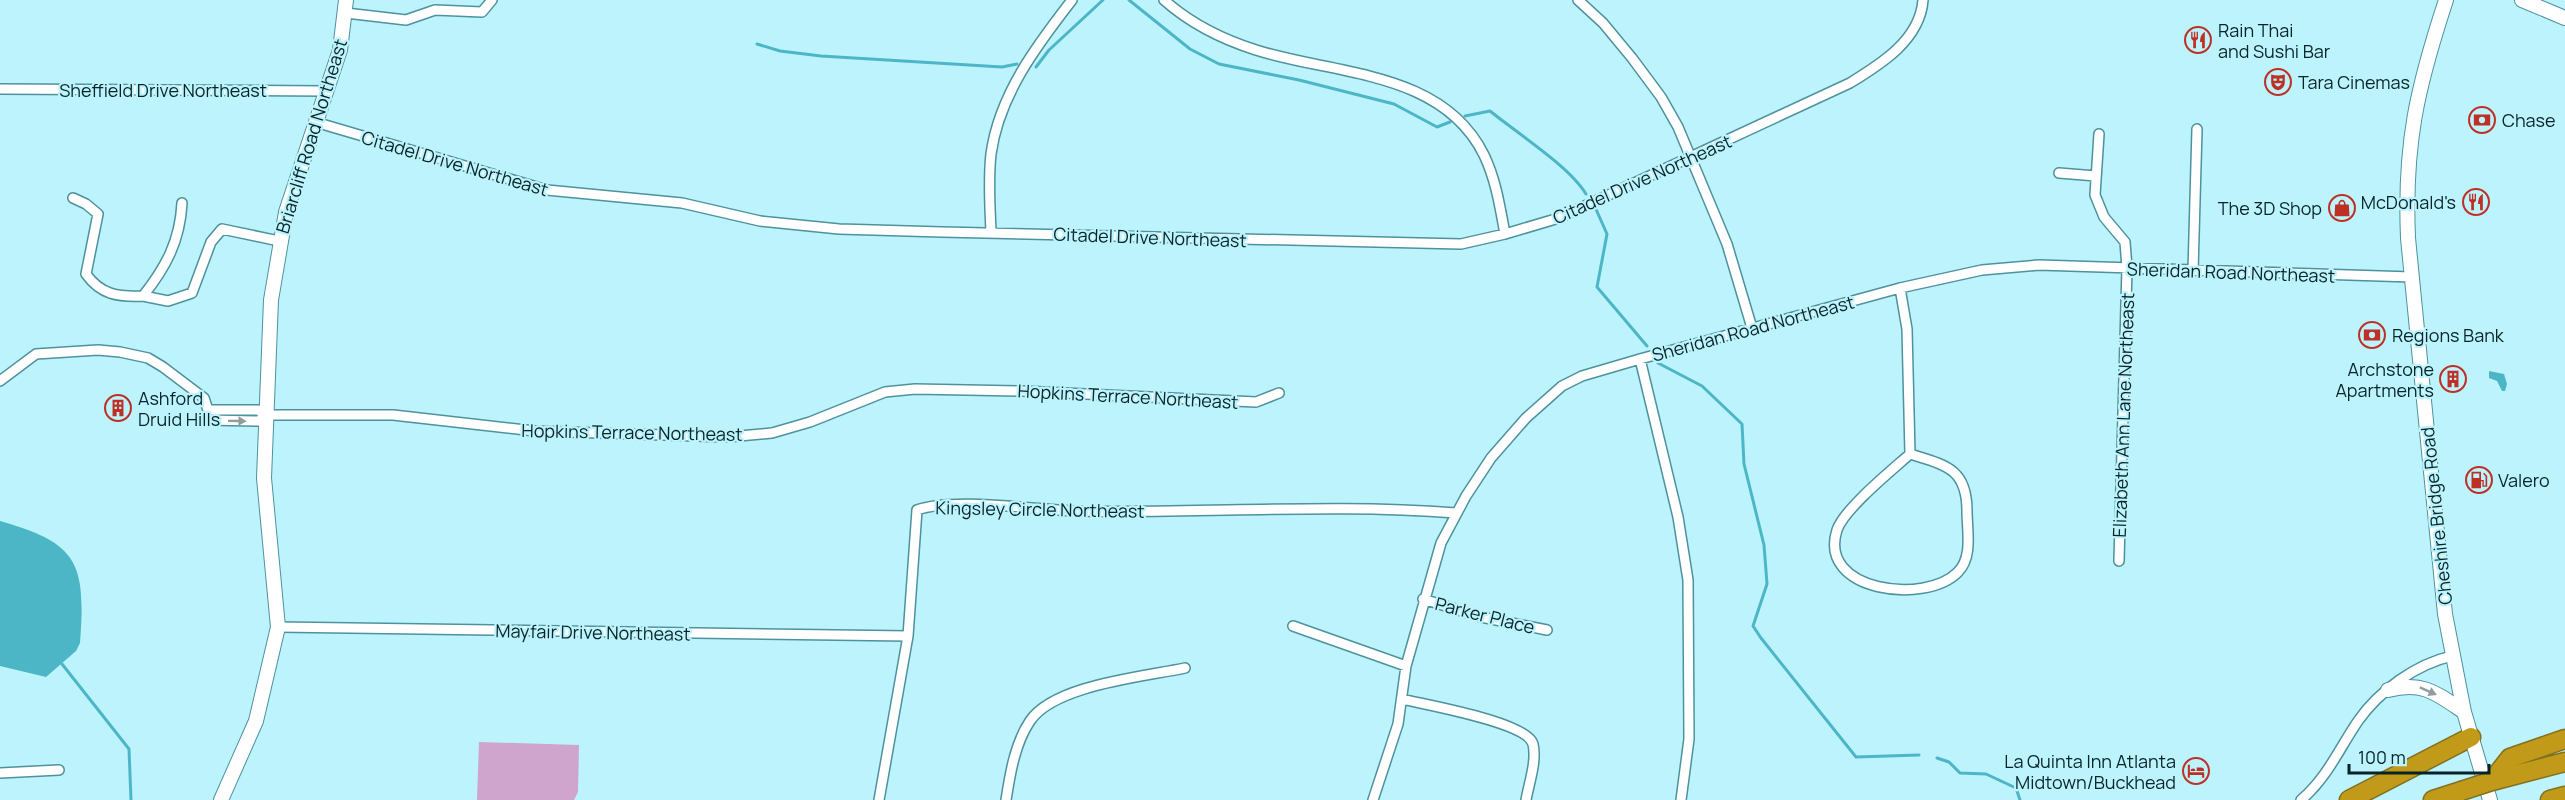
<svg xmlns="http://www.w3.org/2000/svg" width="2565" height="800" font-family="Manrope,sans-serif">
  <rect width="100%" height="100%" fill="#bcf3fd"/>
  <!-- green -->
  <path fill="#d0a5cd" d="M 479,742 L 579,745 L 578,792 L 574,800 L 477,800 Z"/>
  <!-- water -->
  <path fill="#4db6c6" d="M 2489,371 L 2504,374 L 2507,384 L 2505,391 L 2502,391 L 2497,381 L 2489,378 Z
    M 0,521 C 79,543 86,564 80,643 L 76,651 L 46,677 L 0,666 Z"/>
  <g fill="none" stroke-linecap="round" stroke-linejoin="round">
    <!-- stream -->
    <path stroke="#4db6c6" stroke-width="3" d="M 1129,0 L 1190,49 L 1219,64 L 1299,80 L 1394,104 L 1437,127 L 1450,122
      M 757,44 L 780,51 L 821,56 L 1002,67 L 1017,64
      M 1036,67 L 1049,50 L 1103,0
      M 1465,116 L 1490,111 C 1517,133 1569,166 1586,194
      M 1595,207 L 1607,234 L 1597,287 L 1647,346
      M 1658,363 L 1702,386 L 1742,424 L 1744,464 L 1764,545 L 1767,584 L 1753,626 L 1761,638 L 1856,757 L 1919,755
      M 62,664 L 129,749 L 131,800
      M 1937,758 L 1949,762 L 1960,773 L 1986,774 L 2016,788 L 2020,800"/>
    <defs>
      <path id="minor" d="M 1164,0 C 1191,24 1221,39 1256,50 C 1334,75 1442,70 1484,155 C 1496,180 1500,207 1505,234
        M 1578,0 L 1603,23 L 1632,58 L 1661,97 L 1678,127 L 1727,244 L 1752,328
        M 346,13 L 406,20 L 435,10 L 482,12 L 492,0
        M 0,89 L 326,91
        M 315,122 L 547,190 L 682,203 L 760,221 L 839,229 L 942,232 L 1461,244 L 1505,234 L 1559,218 L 1850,83 C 1881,64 1920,40 1923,0
        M 2099,134 L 2095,195 L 2104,217 L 2125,242 L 2127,268 L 2119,561
        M 2059,173 L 2096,176
        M 73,198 L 86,204 L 98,214 L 86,274 C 101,295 118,297 143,296 C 166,267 180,241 182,203
        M 991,232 C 990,206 988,180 991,154 C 999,95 1037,45 1072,0
        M 2193,271 L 2197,129
        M 1900,288 L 1907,329 L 1910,454
        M 143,296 L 168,301 L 192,293 L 211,242 L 222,229 L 279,241
        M 1640,359 L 1678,517 L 1688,580 L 1689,739 L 1681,800
        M 0,381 L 36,354 L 98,350 L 120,352 L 148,358 L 163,367 L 204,398 L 208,410 L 258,410 L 265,415
        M 265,415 L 393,415 L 535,431 L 728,437 L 772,433 L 810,422 L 885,392 L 915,389 L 1022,391 L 1256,402 L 1279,393
        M 207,420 L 259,421 L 265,415
        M 1910,454 C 1945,465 1967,468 1967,511 C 1967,531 1973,557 1958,572 C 1926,605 1817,592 1837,530 C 1844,509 1892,470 1910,454 Z
        M 1423,599 L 1481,617 L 1547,630
        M 1293,626 L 1406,666
        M 278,627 L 908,636
        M 1402,699 C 1426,705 1527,722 1533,744 C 1537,761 1529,783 1526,800
        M 0,773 L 59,770
        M 879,800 L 908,636 L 917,510 C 953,497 1036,510 1077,511 C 1203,514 1329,503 1456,513
        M 1006,800 C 1010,774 1015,743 1030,721 C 1054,685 1143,677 1185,668
        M 1373,800 L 1398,724 L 1406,666 L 1441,543 L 1466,496 L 1491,458 L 1526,418 L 1562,386 L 1582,376 L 1640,359 L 1900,288 L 1982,270 L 2039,265 L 2412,277
        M 2301,800 C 2327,778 2339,749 2358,721 C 2379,691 2416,664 2452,656"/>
      <path id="secondary" d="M 2446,0 C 2417,88 2404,144 2408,238 L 2445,614 L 2464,712 L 2490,800
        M 2522,0 L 2565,18
        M 2388,690 C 2423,681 2436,693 2464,712
        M 221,800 L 256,721 L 278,627 L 264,478 L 271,300 L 286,212 L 340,50 L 346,0"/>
      <path id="motorway" d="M 2492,781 L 2510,758 L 2565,739
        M 2492,781 L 2565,762
        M 2349,800 L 2471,737
        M 2433,800 L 2461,791
        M 2550,800 L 2565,796"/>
    </defs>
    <!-- minor casing -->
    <use href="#minor" stroke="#4d929d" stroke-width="12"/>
    <!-- secondary casing -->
    <use href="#secondary" stroke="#4d929d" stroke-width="16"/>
    <!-- motorway casing -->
    <use href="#motorway" stroke="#81711f" stroke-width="21"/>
    <!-- minor -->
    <use href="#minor" stroke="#fff" stroke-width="9"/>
    <!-- secondary -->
    <use href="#secondary" stroke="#fff" stroke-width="14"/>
    <!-- motorway -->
    <use href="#motorway" stroke="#c29a1a" stroke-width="18"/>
    <defs>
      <path id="motorway-bridge" d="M 2461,791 L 2492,781"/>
    </defs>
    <!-- motorway-bridge casing -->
    <use href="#motorway-bridge" stroke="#81711f" stroke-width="21" stroke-linecap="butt"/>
    <!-- motorway-bridge -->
    <use href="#motorway-bridge" stroke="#c29a1a" stroke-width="18"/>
  </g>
  <!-- one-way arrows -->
  <defs><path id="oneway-solid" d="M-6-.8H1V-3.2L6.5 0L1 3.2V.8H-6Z" transform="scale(1.5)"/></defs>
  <g fill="#8f9d9f">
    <use href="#oneway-solid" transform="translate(237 421) rotate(1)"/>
    <use href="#oneway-solid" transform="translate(2428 691) rotate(24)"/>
  </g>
  <!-- icons -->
  <defs>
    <symbol id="restaurant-ring" viewBox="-11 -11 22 22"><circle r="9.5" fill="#bcf3fd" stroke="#be3026" stroke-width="1.5"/><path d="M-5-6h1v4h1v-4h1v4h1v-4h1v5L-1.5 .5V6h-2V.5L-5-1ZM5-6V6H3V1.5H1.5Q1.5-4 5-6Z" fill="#be3026"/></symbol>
    <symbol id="theatre-ring" viewBox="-11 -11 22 22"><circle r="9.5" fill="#bcf3fd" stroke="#be3026" stroke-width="1.5"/><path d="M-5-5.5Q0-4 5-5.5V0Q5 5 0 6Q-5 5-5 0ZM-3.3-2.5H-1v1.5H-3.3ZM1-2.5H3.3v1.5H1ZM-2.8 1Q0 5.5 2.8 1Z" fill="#be3026"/></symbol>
    <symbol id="bank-ring" viewBox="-11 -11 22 22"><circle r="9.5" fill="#bcf3fd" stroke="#be3026" stroke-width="1.5"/><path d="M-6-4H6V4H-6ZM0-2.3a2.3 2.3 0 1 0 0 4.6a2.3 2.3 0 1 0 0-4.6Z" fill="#be3026"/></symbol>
    <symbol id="shop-ring" viewBox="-11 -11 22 22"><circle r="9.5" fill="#bcf3fd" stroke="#be3026" stroke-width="1.5"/><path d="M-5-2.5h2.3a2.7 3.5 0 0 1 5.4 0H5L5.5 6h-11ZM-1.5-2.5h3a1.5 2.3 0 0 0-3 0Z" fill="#be3026"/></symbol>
    <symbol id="building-ring" viewBox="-11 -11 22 22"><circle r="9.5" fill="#bcf3fd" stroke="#be3026" stroke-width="1.5"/><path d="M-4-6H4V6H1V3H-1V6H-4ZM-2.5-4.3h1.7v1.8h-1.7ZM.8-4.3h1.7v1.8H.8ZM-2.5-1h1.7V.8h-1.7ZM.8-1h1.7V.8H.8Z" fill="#be3026"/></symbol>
    <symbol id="fuel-ring" viewBox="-11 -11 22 22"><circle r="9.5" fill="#bcf3fd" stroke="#be3026" stroke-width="1.5"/><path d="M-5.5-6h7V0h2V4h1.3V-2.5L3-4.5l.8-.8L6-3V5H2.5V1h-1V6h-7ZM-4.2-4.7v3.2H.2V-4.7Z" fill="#be3026"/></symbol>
    <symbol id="hotel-ring" viewBox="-11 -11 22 22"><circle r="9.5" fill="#bcf3fd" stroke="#be3026" stroke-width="1.5"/><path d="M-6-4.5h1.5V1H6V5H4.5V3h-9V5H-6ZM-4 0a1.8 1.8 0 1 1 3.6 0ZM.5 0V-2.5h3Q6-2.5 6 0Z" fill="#be3026"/></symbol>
  </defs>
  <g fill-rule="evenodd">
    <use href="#restaurant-ring" x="2183" y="25" width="30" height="30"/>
    <use href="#theatre-ring" x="2263" y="67" width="30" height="30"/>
    <use href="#bank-ring" x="2467" y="105" width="30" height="30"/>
    <use href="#restaurant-ring" x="2461" y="187" width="30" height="30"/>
    <use href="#shop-ring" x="2327" y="193" width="30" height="30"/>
    <use href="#bank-ring" x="2357" y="320" width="30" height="30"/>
    <use href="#building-ring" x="2438" y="364" width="30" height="30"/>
    <use href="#building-ring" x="103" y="393" width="30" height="30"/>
    <use href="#fuel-ring" x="2464" y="465" width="30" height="30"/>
    <use href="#hotel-ring" x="2181" y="756" width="30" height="30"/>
  </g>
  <g text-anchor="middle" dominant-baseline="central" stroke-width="4.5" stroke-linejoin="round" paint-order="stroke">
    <!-- poi labels -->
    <g font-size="18" fill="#072529" stroke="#bcf3fd" text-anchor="start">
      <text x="2218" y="30">Rain Thai<tspan x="2218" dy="21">and Sushi Bar</tspan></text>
      <text x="2298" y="82">Tara Cinemas</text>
      <text x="2502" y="120">Chase</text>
      <text x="2456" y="202" text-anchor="end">McDonald's</text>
      <text x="2322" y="208" text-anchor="end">The 3D Shop</text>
      <text x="2392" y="335">Regions Bank</text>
      <text x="2434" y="369" text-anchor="end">Archstone<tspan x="2434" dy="21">Apartments</tspan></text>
      <text x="138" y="398">Ashford<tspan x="138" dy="21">Druid Hills</tspan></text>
      <text x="2498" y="480">Valero</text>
      <text x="2176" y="761" text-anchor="end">La Quinta Inn Atlanta<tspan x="2176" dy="21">Midtown/Buckhead</tspan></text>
    </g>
    <!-- street labels -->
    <g font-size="18" fill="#072529" stroke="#bcf3fd">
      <text x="163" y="90">Sheffield Drive Northeast</text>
      <text transform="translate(311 136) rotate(-73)">Briarcliff Road Northeast</text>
      <text transform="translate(455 163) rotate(16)">Citadel Drive Northeast</text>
      <text transform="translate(1642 179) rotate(-24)">Citadel Drive Northeast</text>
      <text transform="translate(1150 237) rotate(2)">Citadel Drive Northeast</text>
      <text transform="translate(2231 272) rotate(2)">Sheridan Road Northeast</text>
      <text transform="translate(1753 328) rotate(-15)">Sheridan Road Northeast</text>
      <text transform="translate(1128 396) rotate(3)">Hopkins Terrace Northeast</text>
      <text transform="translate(2123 415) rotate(-88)">Elizabeth Ann Lane Northeast</text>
      <text transform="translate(632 432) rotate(1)">Hopkins Terrace Northeast</text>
      <text transform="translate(1040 509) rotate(1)">Kingsley Circle Northeast</text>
      <text transform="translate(2436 516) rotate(-96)">Cheshire Bridge Road</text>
      <text transform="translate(1485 615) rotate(14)">Parker Place</text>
      <text transform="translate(593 632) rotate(1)">Mayfair Drive Northeast</text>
    </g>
  </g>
  <!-- scale -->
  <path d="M2349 764v9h140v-9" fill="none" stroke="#072529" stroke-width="3"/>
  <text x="2358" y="764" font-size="18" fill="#072529" stroke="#bcf3fd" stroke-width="4.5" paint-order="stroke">100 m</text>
</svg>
